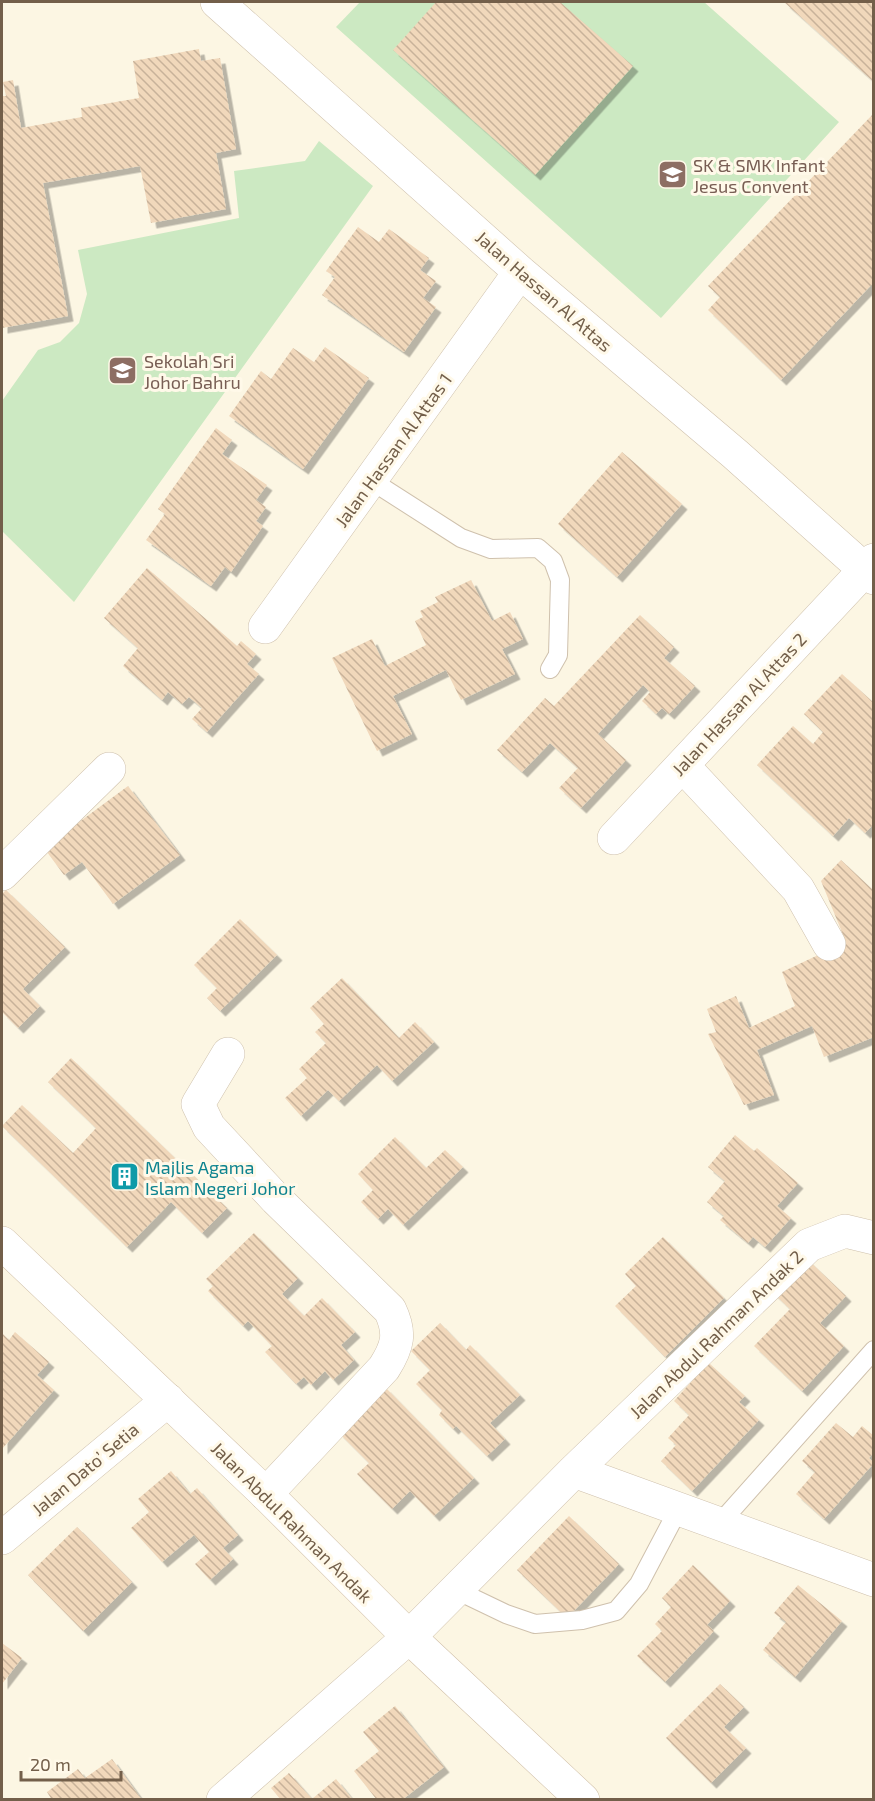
<svg xmlns="http://www.w3.org/2000/svg" width="875" height="1801" font-family="'Exo 2',sans-serif">
  <defs>
    <pattern id="building-back-hatch" width="6" height="6" patternUnits="userSpaceOnUse" patternTransform="scale(1.5)"><rect width="6" height="6" fill="#f1d8bb"/><path d="M-1 5l2 2M0 0l6 6M5-1l2 2" fill="none" stroke="#c8b29a"/></pattern>
    <filter id="shadow"><feDropShadow dx="5.5" dy="5.5" stdDeviation="0" flood-color="#0004"/></filter>
  </defs>
  <rect width="100%" height="100%" fill="#fcf6e3"/>
  <!-- pitch -->
  <path fill="#cce9c2" d="M 360,2 L 704,2 L 839,122 L 661,318 L 336,27 Z
    M 319,141 L 373,186 L 74,602 L 2,531 L 2,401 L 38,350 L 60,342 L 79,323 L 87,294 L 78,250 L 239,218 L 234,171 L 305,161 Z"/>
  <!-- building -->
  <path fill="url(#building-back-hatch)" filter="url(#shadow)" d="M 436,2 L 560,2 L 633,66 L 535,175 L 393,50 Z
    M 784,2 L 874,2 L 874,82 Z
    M 199,49 L 201,61 L 220,58 L 236,149 L 216,153 L 226,209 L 151,223 L 140,166 L 43,183 L 68,316 L 2,328 L 2,96 L 6,96 L 3,82 L 13,80 L 21,128 L 82,117 L 81,108 L 139,98 L 133,61 Z
    M 874,113 L 874,282 L 781,380 L 708,310 L 720,297 L 708,286 Z
    M 358,227 L 379,242 L 389,229 L 429,258 L 420,270 L 436,281 L 423,298 L 436,307 L 404,352 L 322,295 L 335,277 L 326,271 Z
    M 325,347 L 369,378 L 303,469 L 229,416 L 261,371 L 271,379 L 293,348 L 314,362 Z
    M 216,428 L 232,440 L 222,454 L 267,485 L 256,500 L 266,507 L 256,521 L 263,526 L 231,572 L 225,567 L 211,586 L 146,540 L 165,514 L 158,509 Z
    M 622,452 L 682,504 L 617,577 L 558,524 Z
    M 147,568 L 237,646 L 241,641 L 256,654 L 247,664 L 259,674 L 207,732 L 192,719 L 202,708 L 189,697 L 182,704 L 168,692 L 162,700 L 123,666 L 138,648 L 104,618 Z
    M 471,580 L 492,621 L 510,612 L 523,639 L 502,649 L 515,674 L 461,700 L 446,670 L 393,696 L 412,734 L 377,751 L 332,658 L 372,639 L 385,666 L 426,645 L 415,621 L 423,617 L 420,611 L 438,602 L 435,597 Z
    M 640,615 L 674,647 L 664,658 L 695,686 L 669,714 L 662,708 L 656,714 L 642,701 L 650,692 L 643,685 L 598,734 L 626,760 L 581,808 L 559,788 L 578,768 L 550,743 L 522,772 L 497,750 L 545,698 L 554,706 Z
    M 842,674 L 874,703 L 874,824 L 865,833 L 849,818 L 833,836 L 757,765 L 793,726 L 813,744 L 823,732 L 804,714 Z
    M 128,786 L 180,855 L 113,904 L 82,862 L 64,875 L 44,848 Z
    M 841,860 L 874,891 L 874,1037 L 824,1057 L 812,1026 L 757,1050 L 774,1095 L 744,1105 L 708,1034 L 716,1032 L 707,1009 L 736,996 L 749,1028 L 795,1006 L 782,972 L 846,942 L 821,881 Z
    M 6,890 L 65,947 L 23,989 L 40,1006 L 18,1028 L 2,1012 L 2,894 Z
    M 240,919 L 277,955 L 220,1011 L 207,998 L 217,988 L 194,965 Z
    M 342,978 L 399,1038 L 415,1022 L 434,1042 L 392,1081 L 377,1065 L 339,1101 L 328,1090 L 301,1116 L 285,1098 L 307,1078 L 299,1069 L 326,1043 L 315,1032 L 324,1024 L 310,1008 Z
    M 71,1058 L 227,1208 L 202,1233 L 171,1202 L 127,1247 L 2,1126 L 22,1105 L 73,1153 L 96,1128 L 48,1082 Z
    M 735,1135 L 754,1151 L 757,1148 L 798,1183 L 777,1206 L 791,1218 L 765,1247 L 753,1237 L 748,1243 L 720,1220 L 724,1216 L 707,1202 L 725,1181 L 708,1167 Z
    M 395,1137 L 426,1168 L 445,1150 L 463,1167 L 403,1225 L 388,1209 L 378,1219 L 361,1202 L 373,1190 L 358,1174 Z
    M 254,1233 L 298,1278 L 282,1294 L 304,1316 L 322,1298 L 355,1332 L 341,1345 L 354,1360 L 333,1380 L 325,1371 L 311,1385 L 304,1377 L 296,1384 L 265,1352 L 272,1346 L 248,1321 L 243,1326 L 208,1291 L 213,1286 L 206,1279 Z
    M 663,1237 L 724,1298 L 665,1357 L 615,1306 L 636,1286 L 625,1274 Z
    M 805,1257 L 846,1296 L 820,1323 L 844,1346 L 802,1391 L 754,1346 L 790,1309 L 772,1292 Z
    M 440,1323 L 466,1350 L 470,1345 L 520,1395 L 490,1423 L 505,1439 L 487,1456 L 456,1426 L 453,1429 L 439,1415 L 442,1410 L 416,1384 L 430,1370 L 411,1351 Z
    M 15,1332 L 49,1362 L 37,1375 L 54,1390 L 2,1449 L 2,1333 L 9,1340 Z
    M 700,1355 L 745,1396 L 739,1402 L 759,1420 L 692,1491 L 661,1461 L 676,1445 L 668,1438 L 689,1415 L 674,1401 L 693,1380 L 685,1371 Z
    M 385,1387 L 474,1478 L 434,1516 L 410,1491 L 392,1509 L 357,1474 L 369,1463 L 338,1432 Z
    M 836,1423 L 853,1437 L 862,1426 L 874,1436 L 874,1452 L 869,1458 L 874,1463 L 824,1519 L 796,1494 L 815,1472 L 802,1461 Z
    M 171,1471 L 190,1494 L 197,1488 L 238,1535 L 223,1548 L 233,1559 L 210,1580 L 195,1564 L 209,1552 L 194,1535 L 162,1562 L 131,1528 L 149,1512 L 138,1499 Z
    M 569,1516 L 619,1564 L 567,1618 L 517,1570 Z
    M 77,1527 L 132,1582 L 83,1631 L 28,1575 Z
    M 693,1565 L 730,1601 L 707,1625 L 714,1631 L 665,1682 L 637,1656 L 662,1631 L 655,1624 L 671,1607 L 662,1598 Z
    M 798,1585 L 842,1621 L 795,1677 L 763,1650 L 786,1622 L 774,1613 Z
    M 2,1643 L 22,1658 L 2,1684 Z
    M 720,1684 L 744,1707 L 724,1727 L 746,1748 L 711,1783 L 666,1738 Z
    M 395,1706 L 444,1767 L 402,1800 L 377,1800 L 354,1771 L 379,1751 L 363,1732 Z
    M 112,1759 L 142,1800 L 52,1800 L 47,1792 L 78,1769 L 85,1778 Z
    M 289,1773 L 312,1799 L 336,1779 L 353,1800 L 281,1800 L 271,1788 Z"/>
  <g fill="none" stroke-linecap="round" stroke-linejoin="round">
    <defs>
      <path id="lane" d="M 372,481 L 461,538 L 491,549 L 538,548 L 553,561 L 560,580 L 558,655 L 550,669
        M 720,1523 L 874,1350
        M 456,1590 L 506,1614 L 535,1624 L 582,1620 L 616,1611 L 639,1584 L 679,1508"/>
      <path id="street" d="M 217,2 L 520,272 L 735,454 L 874,578
        M 265,627 L 520,272
        M 683,766 L 798,889 L 829,944
        M 614,838 L 874,560
        M 2,874 L 109,769
        M 228,1054 L 198,1104 L 209,1127 L 276,1199 L 390,1310 C 401,1333 398,1346 384,1368 L 266,1494
        M 574,1471 L 874,1580
        M 2,1538 L 168,1400
        M 223,1800 L 409,1637 L 574,1471 L 809,1245 L 845,1231 L 874,1238"/>
      <path id="secondary" d="M 2,1243 L 266,1494 L 409,1637 L 583,1800"/>
    </defs>
    <!-- lane casing -->
    <use href="#lane" stroke="#cfc1ad" stroke-width="20"/>
    <!-- street casing -->
    <use href="#street" stroke="#cfc1ad" stroke-width="34"/>
    <!-- secondary casing -->
    <use href="#secondary" stroke="#d0bfa8" stroke-width="34"/>
    <!-- lane -->
    <use href="#lane" stroke="#fff" stroke-width="18"/>
    <!-- street -->
    <use href="#street" stroke="#fff" stroke-width="33"/>
    <!-- secondary -->
    <use href="#secondary" stroke="#fff" stroke-width="33"/>
  </g>
  <!-- icons -->
  <defs>
    <symbol id="school-square" viewBox="-11 -11 22 22"><rect x="-9" y="-9" width="18" height="18" rx="4" fill="#8d6e63" stroke="#fff9e9"/><path d="M0-5L7-2L0 1L-7-2ZM-4 1L0 2.5L4 1V4Q0 6-4 4Z" fill="#fff"/></symbol>
    <symbol id="building-square" viewBox="-11 -11 22 22"><rect x="-9" y="-9" width="18" height="18" rx="4" fill="#0f9aa8" stroke="#fff9e9"/><path d="M-4-6H4V6H1V3H-1V6H-4ZM-2.5-4.3h1.7v1.8h-1.7ZM.8-4.3h1.7v1.8H.8ZM-2.5-1h1.7V.8h-1.7ZM.8-1h1.7V.8H.8Z" fill="#fff"/></symbol>
  </defs>
  <g fill-rule="evenodd">
    <use href="#school-square" x="656" y="158" width="33" height="33"/>
    <use href="#school-square" x="106" y="354" width="33" height="33"/>
    <use href="#building-square" x="108" y="1160" width="33" height="33"/>
  </g>
  <g text-anchor="middle" dominant-baseline="central" stroke-width="6" stroke-linejoin="round" paint-order="stroke">
    <!-- education labels -->
    <g font-size="18" fill="#785e54" stroke="#fff9e9" text-anchor="start">
      <text x="693" y="165">SK &amp; SMK Infant<tspan x="693" dy="21">Jesus Convent</tspan></text>
      <text x="144" y="361">Sekolah Sri<tspan x="144" dy="21">Johor Bahru</tspan></text>
    </g>
    <!-- street labels -->
    <g font-size="18" fill="#735f4a" stroke="#fff9e9">
      <text transform="translate(544 291) rotate(41)">Jalan Hassan Al Attas</text>
      <text transform="translate(393 450) rotate(-54)">Jalan Hassan Al Attas 1</text>
      <text transform="translate(739 704) rotate(-47)">Jalan Hassan Al Attas 2</text>
      <text transform="translate(716 1334) rotate(-44)">Jalan Abdul Rahman Andak 2</text>
      <text transform="translate(85 1469) rotate(-40)">Jalan Dato’ Setia</text>
      <text transform="translate(292 1522) rotate(45)">Jalan Abdul Rahman Andak</text>
    </g>
    <!-- culture labels -->
    <g font-size="18" fill="#0d838f" stroke="#fff9e9" text-anchor="start">
      <text x="145" y="1167">Majlis Agama<tspan x="145" dy="21">Islam Negeri Johor</tspan></text>
    </g>
  </g>
  <!-- border -->
  <rect width="875" height="1801" fill="none" stroke="#735f4a" stroke-width="6"/>
  <!-- scale -->
  <path d="M21 1771v9h100v-9" fill="none" stroke="#735f4a" stroke-width="3"/>
  <text x="30" y="1771" font-size="18" fill="#735f4a" stroke="#fff9e9" stroke-width="4.5" paint-order="stroke">20 m</text>
</svg>
